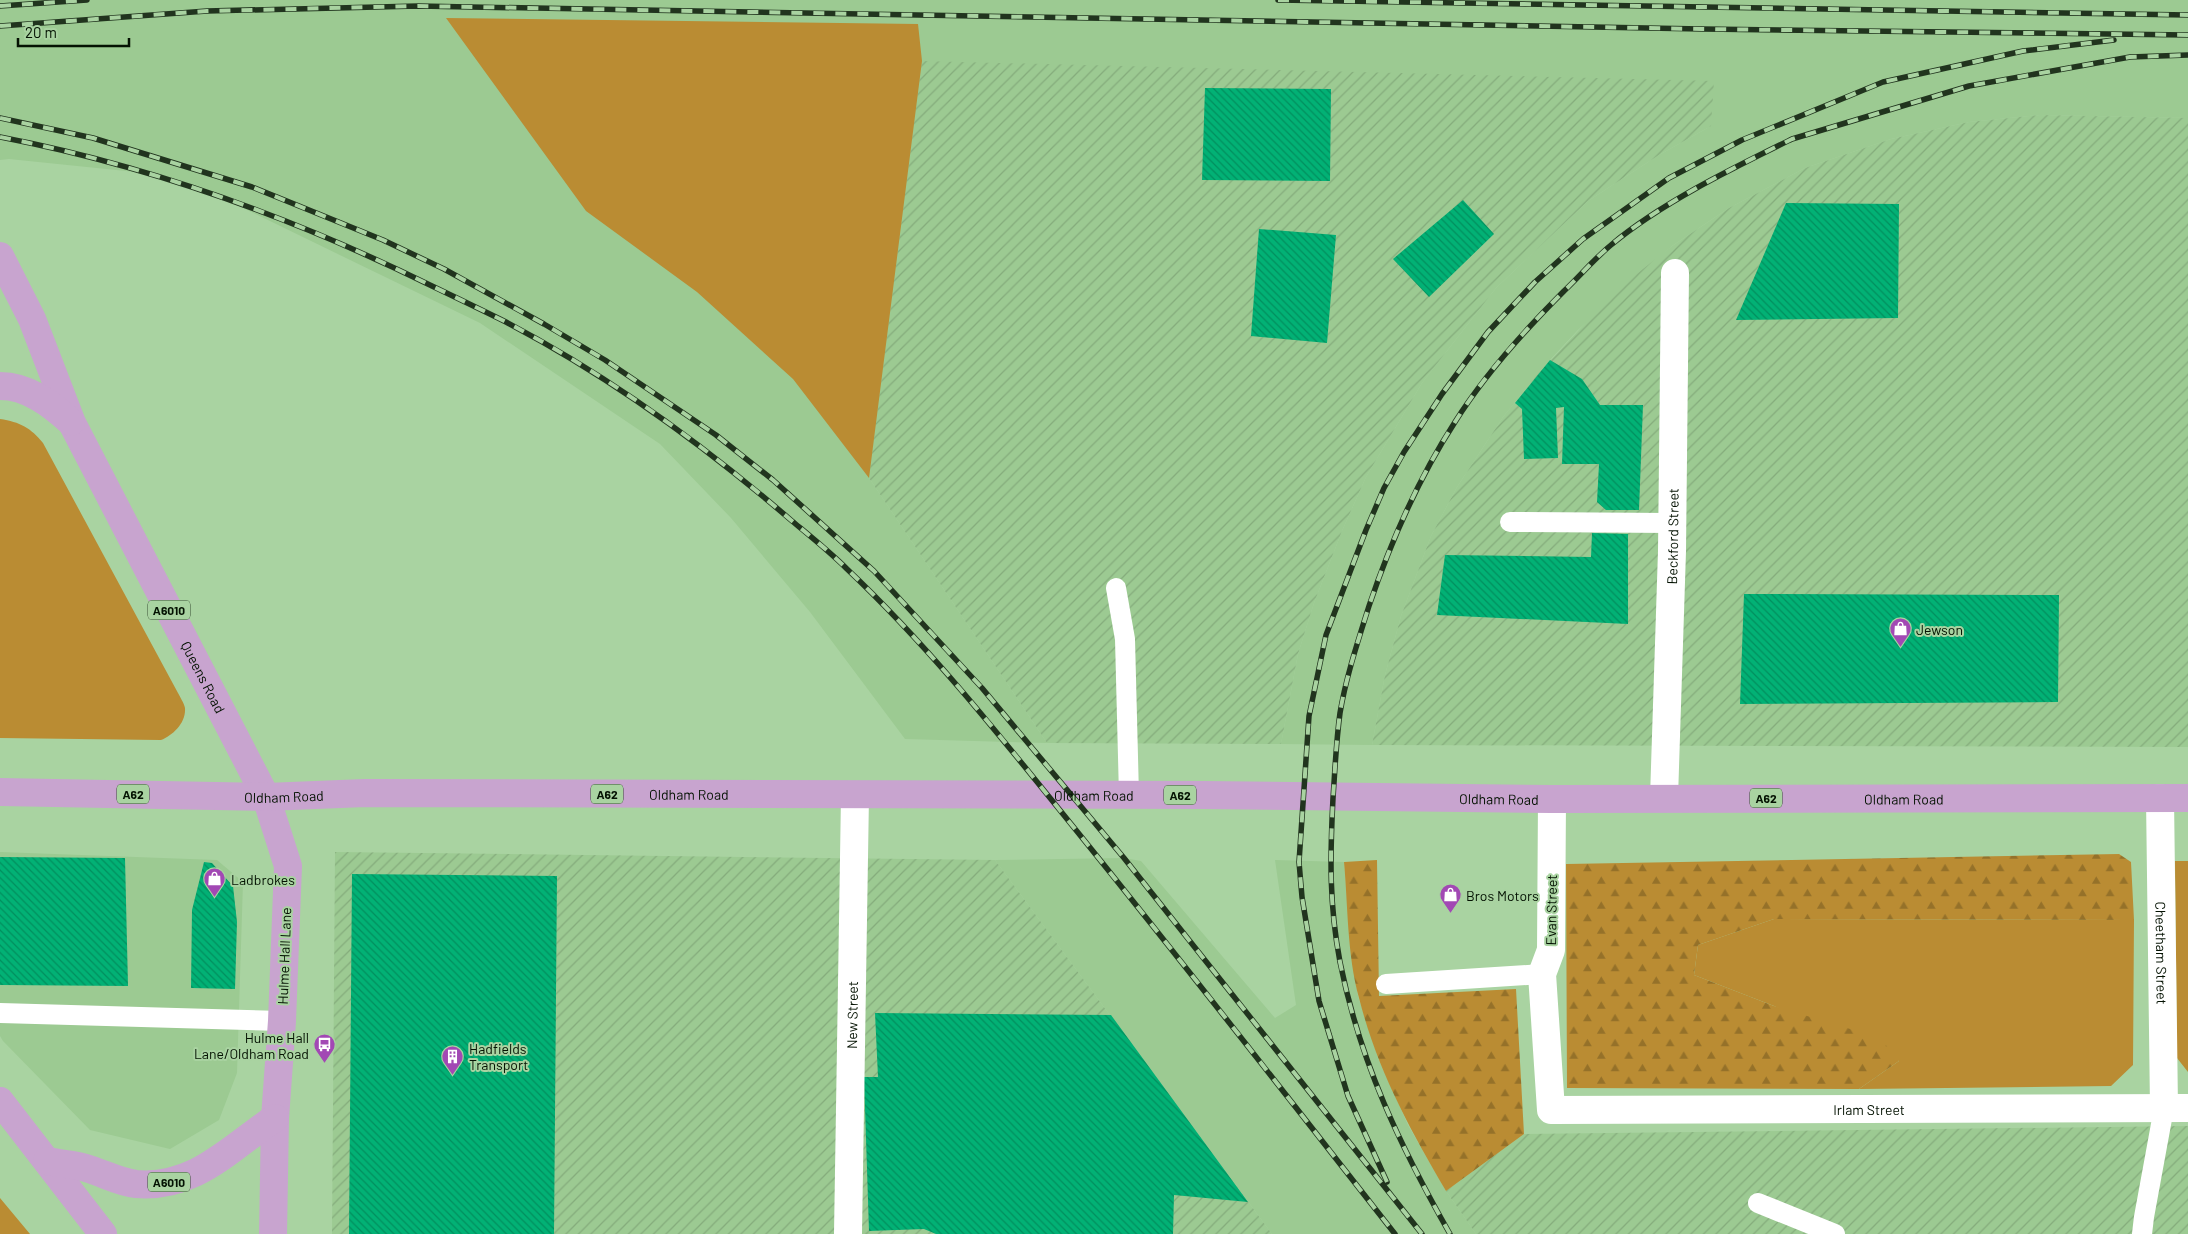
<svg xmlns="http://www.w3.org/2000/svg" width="2188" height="1234" font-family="Barlow,sans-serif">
  <defs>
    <pattern id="industrial-furrows" width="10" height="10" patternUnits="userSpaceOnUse" patternTransform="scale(1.25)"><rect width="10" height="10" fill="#9cca92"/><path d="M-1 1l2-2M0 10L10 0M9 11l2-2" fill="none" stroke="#85ac7c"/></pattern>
    <pattern id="forest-firs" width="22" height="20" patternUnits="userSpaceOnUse" patternTransform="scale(1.25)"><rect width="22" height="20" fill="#ba8c33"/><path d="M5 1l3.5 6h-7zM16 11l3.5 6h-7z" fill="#957129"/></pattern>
    <pattern id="building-back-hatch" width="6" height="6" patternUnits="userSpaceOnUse" patternTransform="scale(1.25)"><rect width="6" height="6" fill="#02b175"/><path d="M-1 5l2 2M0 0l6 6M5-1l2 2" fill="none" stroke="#028f5e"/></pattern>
  </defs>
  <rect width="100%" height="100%" fill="#a9d3a1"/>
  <!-- built -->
  <path fill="#9cca92" d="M 0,0 L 2188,0 L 2188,118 L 2040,115 L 1969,122 L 1891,139 L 1805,168 L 1729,208 L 1672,246 L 1578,330 L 1550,360 L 1503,417 L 1457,487 L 1431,536 L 1401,616 L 1385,675 L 1372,745 L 1281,744 L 1298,654 L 1314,603 L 1342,531 L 1366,477 L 1422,383 L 1496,288 L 1588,201 L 1659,155 L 1711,126 L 869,478 L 1047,743 L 905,739 L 810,612 L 731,518 L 660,444 L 480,323 L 212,193 L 155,174 L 9,159 L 0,160 Z
    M 0,852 L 217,860 L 243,882 L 237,1073 L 219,1120 L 170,1149 L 90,1130 L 3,1041 L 0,1036 Z
    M 1124,858 L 1141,861 L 1275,1018 L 1296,1005 L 1275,860 L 1344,862 L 1352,961 L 1358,996 L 1378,1058 L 1408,1125 L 1446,1191 L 1476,1234 L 1272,1234 L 995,860 Z"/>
  <!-- industrial -->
  <path fill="url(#industrial-furrows)" d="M 922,61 L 1714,81 L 1711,126 L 1659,155 L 1588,201 L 1496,288 L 1422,383 L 1366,477 L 1342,531 L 1314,603 L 1298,654 L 1281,744 L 1047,743 L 869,478 Z
    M 2040,115 L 2188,118 L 2188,747 L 1372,745 L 1385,675 L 1401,616 L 1431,536 L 1457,487 L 1503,417 L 1538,374 L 1614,292 L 1672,246 L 1729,208 L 1805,168 L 1891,139 L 1969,122 Z
    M 335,852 L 995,860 L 1272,1234 L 332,1234 Z
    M 2188,1126 L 2188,1234 L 1476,1234 L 1446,1191 L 1524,1134 Z"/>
  <!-- green -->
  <path fill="#ba8c33" d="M 446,18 L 918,24 L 922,61 L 869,478 L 793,379 L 697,292 L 586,211 Z
    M 0,419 C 20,422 31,428 43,443 L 178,693 C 180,697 184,703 185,708 C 186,723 173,735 161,740 L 0,738 Z
    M 2175,861 L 2188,861 L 2188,1072 L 2177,1058 Z
    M 1774,919 L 2134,920 L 2133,1065 L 2111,1086 L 1859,1089 L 1899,1061 L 1774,1006 L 1694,975 L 1698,945 Z
    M 0,1198 L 30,1234 L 0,1234 Z"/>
  <!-- forest -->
  <path fill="url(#forest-firs)" d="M 2119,854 L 2131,862 L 2134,920 L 1774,919 L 1698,945 L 1694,975 L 1774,1006 L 1880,1038 L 1899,1061 L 1859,1089 L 1567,1088 L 1566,864 Z
    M 1377,860 L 1379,996 L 1516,989 L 1524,1134 L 1446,1191 C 1409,1128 1377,1069 1359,998 C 1347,954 1348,906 1344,862 Z"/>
  <!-- building -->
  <path fill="url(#building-back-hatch)" d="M 1205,88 L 1331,89 L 1330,181 L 1202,180 Z
    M 1463,200 L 1494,234 L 1429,297 L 1393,259 Z
    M 1786,203 L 1899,204 L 1898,318 L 1736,320 Z
    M 1259,229 L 1336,235 L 1327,343 L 1251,336 Z
    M 1550,360 L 1582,379 L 1600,405 L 1643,405 L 1639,510 L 1606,510 L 1597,502 L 1599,464 L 1562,464 L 1564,407 L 1556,408 L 1558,458 L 1524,459 L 1522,409 L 1515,403 Z
    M 1592,533 L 1628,534 L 1628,624 L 1437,615 L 1445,555 L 1591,557 Z
    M 1744,594 L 2059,595 L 2058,702 L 1740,704 Z
    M 0,857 L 125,858 L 128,986 L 0,985 Z
    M 204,862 L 212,863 L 233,886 L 237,922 L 235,989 L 191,988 L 192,910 Z
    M 352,874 L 557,876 L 554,1234 L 349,1234 Z
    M 875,1013 L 1111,1015 L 1248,1202 L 1174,1195 L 1173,1234 L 936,1234 L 924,1229 L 869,1231 L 864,1077 L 878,1077 Z"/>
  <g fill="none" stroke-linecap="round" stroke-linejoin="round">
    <!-- service -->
    <path stroke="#fff" stroke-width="20" d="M 1510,522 L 1671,523
      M 1116,588 L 1125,639 L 1129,796
      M 1386,984 L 1542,974
      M 0,1013 L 282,1021
      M 1758,1203 L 1835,1234
      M 2142,1234 L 2144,1217 L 2164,1108"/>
    <!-- minor -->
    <g stroke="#fff" stroke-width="28">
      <path id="s1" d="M 1664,798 L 1672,551 L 1675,273"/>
      <path id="s2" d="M 2160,798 L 2164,1108"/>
      <path id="s3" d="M 1552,799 L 1551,950 L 1542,974 L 1551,1110 L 2188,1108"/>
      <path id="s4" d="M 848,1234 L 855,795"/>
    </g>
    <!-- trunk -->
    <g stroke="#c8a4cf" stroke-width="28">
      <path id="s5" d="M 0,256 L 32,319 L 72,423 L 266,797 L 288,866 L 282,1021 L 275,1118 L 273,1234"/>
      <path d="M 0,386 C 28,386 51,404 71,422"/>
      <path id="s6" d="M 0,792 L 266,797 L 365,793 L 1203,795 L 1552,799 L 2188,798"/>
      <path d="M 0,1101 L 103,1234"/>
      <path d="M 47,1161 C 61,1164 76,1164 89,1169 C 105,1174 119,1182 136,1184 C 195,1189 230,1148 275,1118"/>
    </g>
    <defs>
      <path id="rail" d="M 1278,0 L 2188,15
        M 0,6 L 87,0
        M 0,26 L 207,11 L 418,6 L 1702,29 L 2188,35
        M 0,118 L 93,138 L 252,187 L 383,240 L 444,269 L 544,324 L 605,360 L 716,435 L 773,480 L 874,571 L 982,688 L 1124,858 L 1422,1234
        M 0,137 C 151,166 294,218 432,286 C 457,298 482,310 506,322 C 609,376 704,445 792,521 C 810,536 830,552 847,569 C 936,653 1011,750 1088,845 C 1192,974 1293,1104 1395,1234
        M 1387,1182 L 1348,1096 L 1319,1001 L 1302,897 L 1299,862 L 1309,716 L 1326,635 L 1366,530 L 1384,488 L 1404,452 L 1442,394 L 1488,332 L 1535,282 L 1583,239 L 1669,178 L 1742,140 L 1883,82 L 2023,51 L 2114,40
        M 1450,1234 C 1400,1146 1360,1062 1340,962 C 1329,904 1330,857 1333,798 C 1335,770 1336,742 1340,713 C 1346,677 1358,641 1369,606 C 1391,541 1418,479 1455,422 C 1485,374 1524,331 1564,291 C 1580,276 1594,259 1611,245 C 1661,203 1733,168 1792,139 L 1969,86 L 2130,57 L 2188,55"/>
    </defs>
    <!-- rail casing -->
    <use href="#rail" stroke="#21341e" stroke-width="5.5"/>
    <!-- rail -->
    <use href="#rail" stroke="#a9d3a1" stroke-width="4" stroke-dasharray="11" stroke-linecap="butt"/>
  </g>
  <!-- icons -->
  <defs>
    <symbol id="shop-pin" viewBox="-11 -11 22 30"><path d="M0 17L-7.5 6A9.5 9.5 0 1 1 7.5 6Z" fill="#a248b4" stroke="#a9d3a1"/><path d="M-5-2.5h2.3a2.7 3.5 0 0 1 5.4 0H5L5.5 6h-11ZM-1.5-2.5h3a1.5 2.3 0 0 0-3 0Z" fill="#fff"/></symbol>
    <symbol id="bus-pin" viewBox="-11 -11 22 30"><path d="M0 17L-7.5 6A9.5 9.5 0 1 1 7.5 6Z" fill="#a248b4" stroke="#a9d3a1"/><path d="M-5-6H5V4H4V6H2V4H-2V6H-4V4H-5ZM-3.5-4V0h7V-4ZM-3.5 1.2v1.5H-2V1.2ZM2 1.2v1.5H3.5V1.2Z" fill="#fff"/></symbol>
    <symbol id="building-pin" viewBox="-11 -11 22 30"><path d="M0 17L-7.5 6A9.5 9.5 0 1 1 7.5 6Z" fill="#a248b4" stroke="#a9d3a1"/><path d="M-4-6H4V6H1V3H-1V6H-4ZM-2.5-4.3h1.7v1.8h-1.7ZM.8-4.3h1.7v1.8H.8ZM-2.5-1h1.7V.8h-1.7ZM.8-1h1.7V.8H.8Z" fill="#fff"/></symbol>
  </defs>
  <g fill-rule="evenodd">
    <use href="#shop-pin" x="1888" y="616" width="25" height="34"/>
    <use href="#shop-pin" x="202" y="866" width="25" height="34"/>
    <use href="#shop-pin" x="1438" y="882" width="25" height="34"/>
    <use href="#bus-pin" x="312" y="1032" width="25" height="34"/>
    <use href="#building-pin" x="440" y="1044" width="25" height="34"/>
  </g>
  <g text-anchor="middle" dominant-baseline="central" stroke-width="4" stroke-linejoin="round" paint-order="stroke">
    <!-- shield labels -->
    <g fill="#a9d3a1" stroke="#364c32" stroke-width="1">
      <rect x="148" y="600.5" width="42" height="19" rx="4"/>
      <rect x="117" y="784.5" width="32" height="19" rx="4"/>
      <rect x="591" y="784.5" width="32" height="19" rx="4"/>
      <rect x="1164" y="785.5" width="32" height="19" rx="4"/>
      <rect x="1750" y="788.5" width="32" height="19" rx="4"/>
      <rect x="148" y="1172.5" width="42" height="19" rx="4"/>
    </g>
    <g font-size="12" font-weight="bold" fill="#041202">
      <text x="169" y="610">A6010</text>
      <text x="133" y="794">A62</text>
      <text x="607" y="794">A62</text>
      <text x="1180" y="795">A62</text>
      <text x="1766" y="798">A62</text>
      <text x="169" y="1182">A6010</text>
    </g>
    <!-- street labels -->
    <g font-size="14" fill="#041202" stroke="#a9d3a1">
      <text stroke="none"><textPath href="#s1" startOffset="262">Beckford Street</textPath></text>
      <text stroke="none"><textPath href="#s5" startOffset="468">Queens Road</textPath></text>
      <text stroke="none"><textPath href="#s6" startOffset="284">Oldham Road</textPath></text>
      <text stroke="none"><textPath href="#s6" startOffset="689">Oldham Road</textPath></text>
      <text stroke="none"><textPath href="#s6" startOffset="1094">Oldham Road</textPath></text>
      <text stroke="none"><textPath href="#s6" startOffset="1499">Oldham Road</textPath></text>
      <text stroke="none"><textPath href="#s6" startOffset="1904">Oldham Road</textPath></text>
      <text transform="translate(1551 910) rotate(-89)">Evan Street</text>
      <text stroke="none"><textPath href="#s2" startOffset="155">Cheetham Street</textPath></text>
      <text transform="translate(284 956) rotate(-88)">Hulme Hall Lane</text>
      <text stroke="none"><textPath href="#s4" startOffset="219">New Street</textPath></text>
      <text stroke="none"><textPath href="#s3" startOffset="631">Irlam Street</textPath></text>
    </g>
    <!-- poi labels -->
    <g font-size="14" fill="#041202" stroke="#a9d3a1" text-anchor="start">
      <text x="1916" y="629">Jewson</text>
      <text x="231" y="879">Ladbrokes</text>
      <text x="1466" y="895">Bros Motors</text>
      <text x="309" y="1037" text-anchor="end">Hulme Hall<tspan x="309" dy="16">Lane/Oldham Road</tspan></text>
      <text x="469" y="1048">Hadfields<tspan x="469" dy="16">Transport</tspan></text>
    </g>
  </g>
  <!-- scale -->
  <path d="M18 38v8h111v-8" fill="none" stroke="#041202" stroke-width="2.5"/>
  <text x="25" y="38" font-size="15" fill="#041202" stroke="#a9d3a1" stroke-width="4" paint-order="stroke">20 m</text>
</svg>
